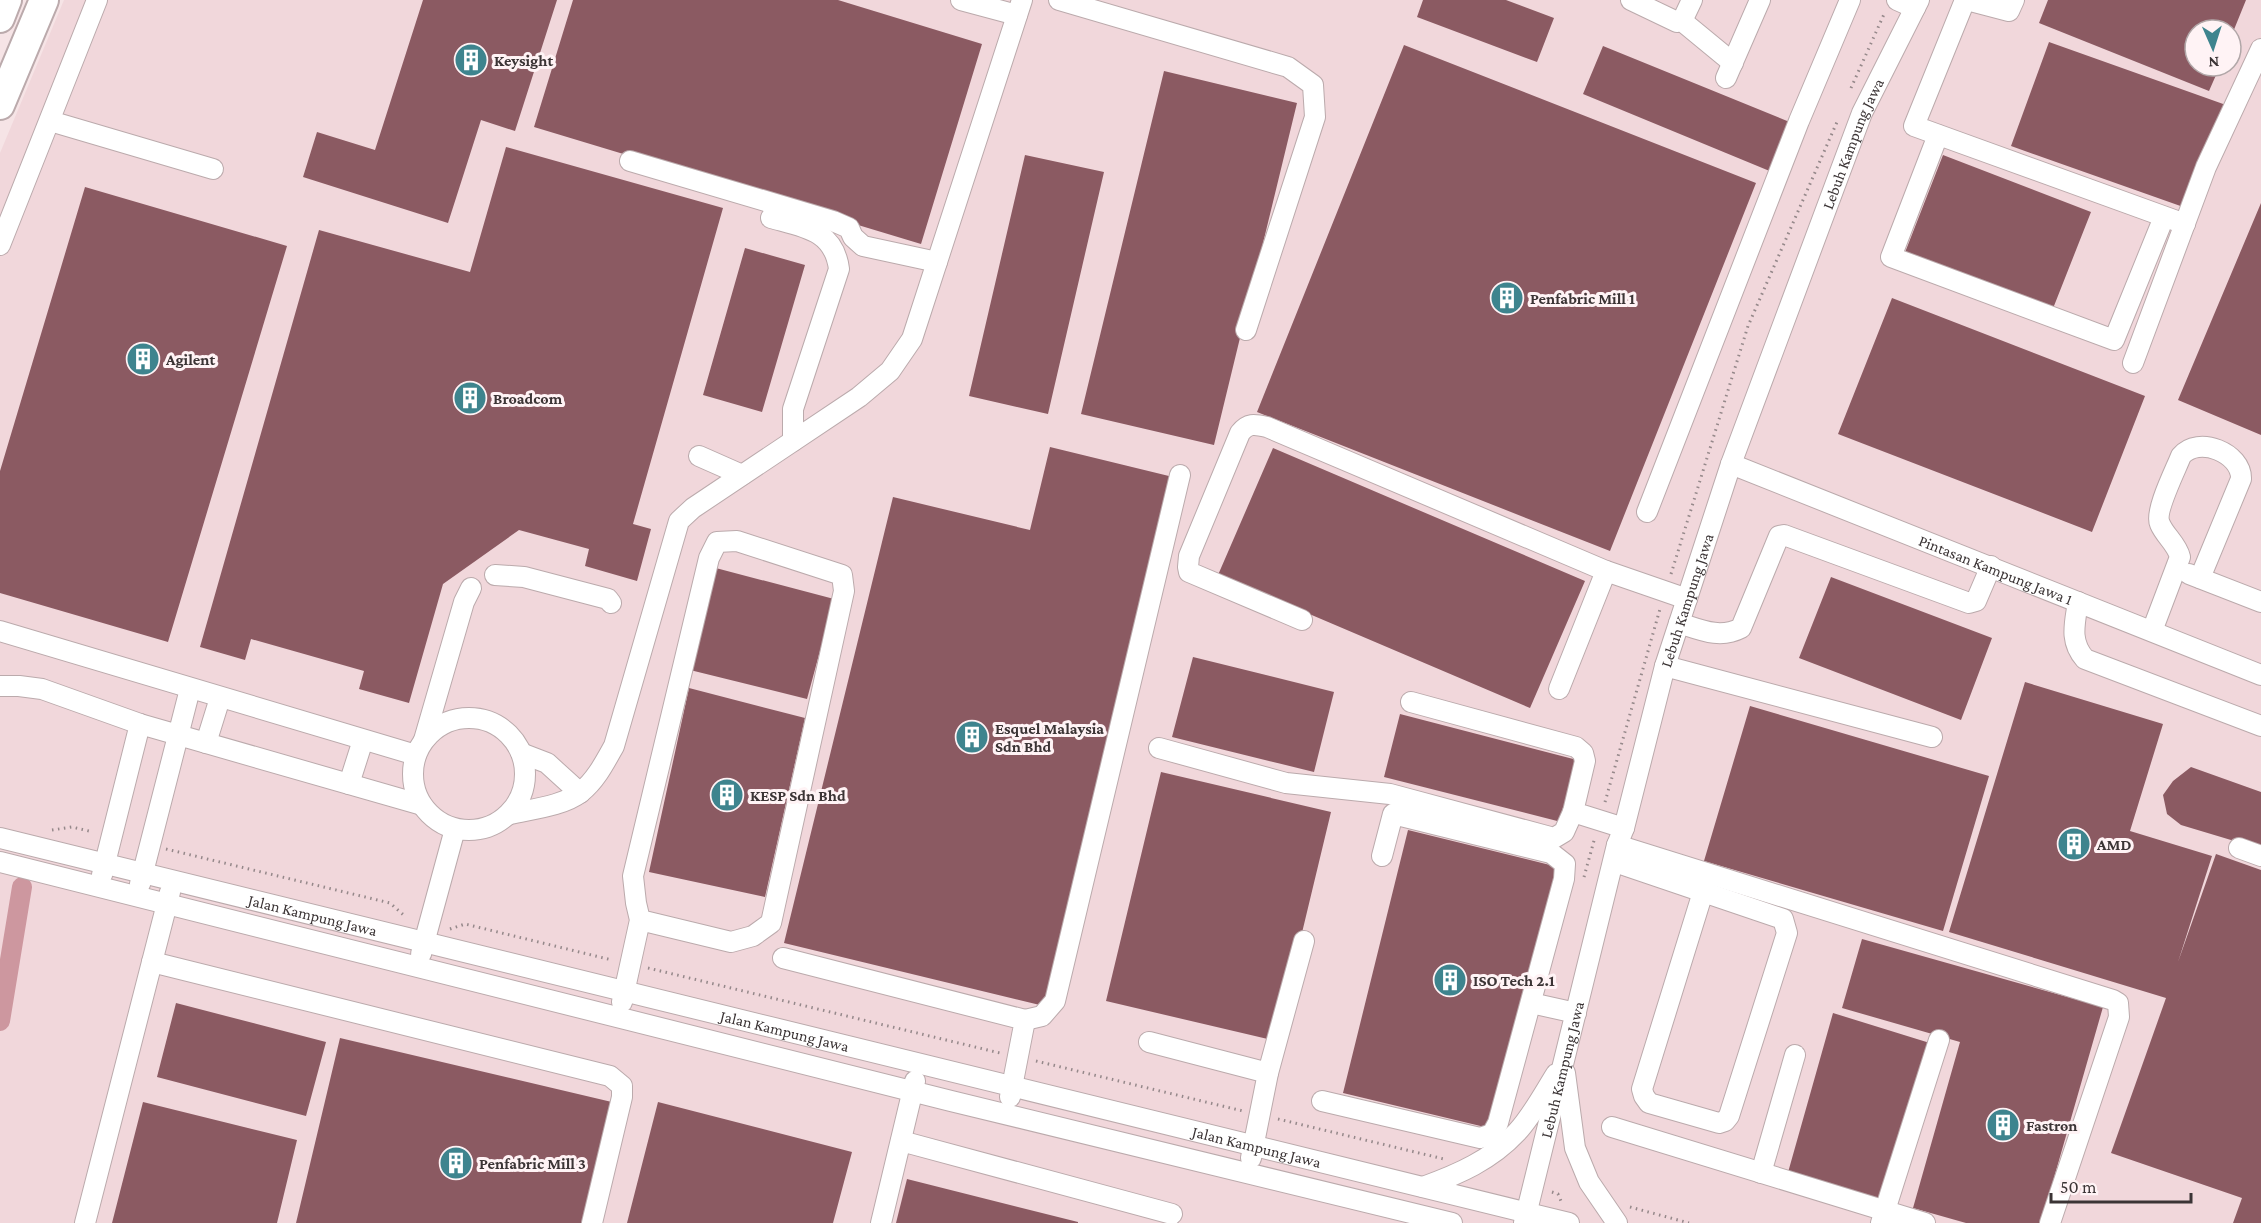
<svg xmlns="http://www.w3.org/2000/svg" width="2261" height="1223" font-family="'Crimson Pro',serif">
  <rect width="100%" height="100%" fill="#f6e4e6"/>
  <!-- built -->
  <path fill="#f1d7db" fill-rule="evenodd" d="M 64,0 L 2261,0 L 2261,1223 L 0,1223 L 0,153 ZM 2195,30 L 2231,30 L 2231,66 L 2195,66 Z"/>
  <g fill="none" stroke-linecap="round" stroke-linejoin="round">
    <!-- canal -->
    <path stroke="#cd979f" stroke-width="20" d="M 0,1021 L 22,887"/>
  </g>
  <!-- building -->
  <path fill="#8b5a62" d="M 423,0 L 557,0 L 515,131 L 481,120 L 448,223 L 303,177 L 317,132 L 375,150 Z
    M 573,0 L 838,0 L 982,44 L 921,244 L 534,127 Z
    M 1423,0 L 1506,0 L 1554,18 L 1537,62 L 1417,17 Z
    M 2048,0 L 2246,0 L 2231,37 L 2231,30 L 2195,30 L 2195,66 L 2220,66 L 2209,91 L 2039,23 Z
    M 2049,42 L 2226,105 L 2189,209 L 2011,146 Z
    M 1404,45 L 1756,183 L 1610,551 L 1257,412 Z
    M 1603,46 L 1792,123 L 1772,172 L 1583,94 Z
    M 1164,71 L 1297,103 L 1214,445 L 1081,414 Z
    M 506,147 L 723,208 L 633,524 L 651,529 L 637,581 L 585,566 L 589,549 L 519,530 L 443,584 L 409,703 L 359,689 L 364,671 L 251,639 L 245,660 L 200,647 L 319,230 L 470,272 Z
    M 1025,155 L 1104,172 L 1048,414 L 969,396 Z
    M 1943,155 L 2091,212 L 2052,311 L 1904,255 Z
    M 85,187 L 287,246 L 168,642 L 0,593 L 0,471 Z
    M 2261,203 L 2261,435 L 2178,400 Z
    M 745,248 L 805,265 L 762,412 L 703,395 Z
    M 1892,298 L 2145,396 L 2092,532 L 1838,434 Z
    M 1050,447 L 1173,477 L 1044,1006 L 784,943 L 893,497 L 1030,530 Z
    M 1273,448 L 1585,581 L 1530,708 L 1218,575 Z
    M 712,567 L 834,599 L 807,699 L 690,670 Z
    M 1831,577 L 1992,638 L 1961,720 L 1799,658 Z
    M 1193,657 L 1334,692 L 1314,772 L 1172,737 Z
    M 2025,682 L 2163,724 L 2130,831 L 2212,856 L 2178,962 L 2216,854 L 2261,870 L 2261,1223 L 2233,1223 L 2242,1198 L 2111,1153 L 2166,998 L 1949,932 Z
    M 689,688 L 805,718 L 765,897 L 649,872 Z
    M 1750,706 L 1989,776 L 1943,931 L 1704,861 Z
    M 1400,714 L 1581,761 L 1565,823 L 1384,777 Z
    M 2191,767 L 2261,792 L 2261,849 L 2181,825 L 2167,814 L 2163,795 L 2173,781 Z
    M 1161,772 L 1331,812 L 1276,1041 L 1106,1001 Z
    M 1408,830 L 1558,867 L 1493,1129 L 1343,1093 Z
    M 1862,939 L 2103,1007 L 2041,1223 L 1966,1223 L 1913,1208 L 1960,1042 L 1842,1008 Z
    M 176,1003 L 326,1042 L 306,1116 L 157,1077 Z
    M 1833,1013 L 1933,1044 L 1883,1205 L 1787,1176 Z
    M 340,1038 L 616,1103 L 587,1223 L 296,1223 Z
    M 143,1102 L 297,1140 L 277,1223 L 112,1223 Z
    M 658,1102 L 852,1152 L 833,1223 L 627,1223 Z
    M 907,1179 L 1078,1222 L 1078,1223 L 896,1223 Z"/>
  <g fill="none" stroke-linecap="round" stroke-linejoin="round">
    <defs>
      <g id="minor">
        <path d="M 961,0 L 1017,15"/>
        <path d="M 1059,0 L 1288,67 L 1313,85 L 1315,117 L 1246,330"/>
        <path d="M 1631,0 L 1677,22 L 1682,21 L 1733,63"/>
        <path d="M 1897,0 L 1915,8"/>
        <path d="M 1965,0 L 1914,126 L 2185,224"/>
        <path d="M 1967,0 L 2009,11 L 2014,0"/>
        <path d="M 1682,21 L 1692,0"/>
        <path d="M 1726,78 L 1760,0"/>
        <path d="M 50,121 L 213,169"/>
        <path d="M 1938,135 L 1891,257 L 2114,340 L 2164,217"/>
        <path d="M 630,161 L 833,221 L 849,228 L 853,237 L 863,246 L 937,262"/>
        <path d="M 771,218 C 804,227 834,230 839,269 L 793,409 L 793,441"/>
        <path d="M 0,245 L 97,0"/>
        <path d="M 2133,363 L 2206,167 L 2261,49"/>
        <path d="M 699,456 L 742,475"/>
        <path id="s1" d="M 1731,464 L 2261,675"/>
        <path d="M 1647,512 L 1799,121 L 1850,0"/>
        <path d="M 2189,574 L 2261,602"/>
        <path d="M 495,575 L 524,577 L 608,599 L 611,603"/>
        <path d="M 2078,602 C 2075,623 2069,641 2085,659 L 2261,726"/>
        <path d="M 1302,620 L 1189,572 L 1188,567 L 1189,556 L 1240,433 C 1248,423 1254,424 1267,427 L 1606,571 L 1687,599"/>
        <path d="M 1679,623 C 1701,630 1720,639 1741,628 L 1779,536 L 1784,535 L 1969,603 L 1976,601 L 1991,566"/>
        <path d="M 0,631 L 416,755"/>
        <path d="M 2152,631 L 2180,557 C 2177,544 2165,536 2160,524 C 2154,512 2176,469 2181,456 C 2198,435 2242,453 2241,479 L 2200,578"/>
        <path d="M 1665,666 L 1932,737"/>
        <path d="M 0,686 L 19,686 L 42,689 L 140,724 L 422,805"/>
        <path d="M 1559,689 L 1606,571"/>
        <path d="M 1411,702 L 1576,747 L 1583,753 L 1585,761 L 1573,812 L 1624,828"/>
        <circle cx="469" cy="774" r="56"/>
        <path d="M 424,740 L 464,602 L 471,588"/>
        <path d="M 206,743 L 220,698"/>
        <path d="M 1159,748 L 1286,783 L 1390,794 L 1554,838 L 1564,832 L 1573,812"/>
        <path d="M 521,753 L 547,763 L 580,793"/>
        <path d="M 349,784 L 363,740"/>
        <path d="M 510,814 C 532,809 563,806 581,792 C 596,780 605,762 614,746 L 679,521 L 693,508 L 859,397 L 890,371 L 912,339 L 1022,0"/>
        <path id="s2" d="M 0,838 L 1569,1223"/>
        <path d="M 1617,845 L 2113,1000 L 2118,1003 L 2119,1017 L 2050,1223"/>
        <path d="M 2239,848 L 2261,856"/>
        <path d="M 0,862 L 951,1101 L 1452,1223"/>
        <path d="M 1615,862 L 1783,919 L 1787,933 L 1729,1116 L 1725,1121 L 1719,1123 L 1649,1103 L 1644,1096 L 1642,1089 L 1703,892"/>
        <path d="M 102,875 L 140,724"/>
        <path d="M 140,884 L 190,689"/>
        <path d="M 421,954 L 455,829"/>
        <path d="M 783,958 L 1025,1020 L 1010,1097"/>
        <path d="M 152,962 L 610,1076 L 622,1086 L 622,1097 L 592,1223"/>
        <path d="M 622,1002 L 640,920 L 636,903 L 633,876 L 709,558 L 717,542 L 737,541 L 842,575 L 844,591 L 771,923 L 753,936 L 731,942 L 640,920"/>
        <path d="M 1531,1003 L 1576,1013"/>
        <path d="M 1025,1020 L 1042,1016 L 1055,1001 L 1180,475"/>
        <path d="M 1149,1042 L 1268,1073"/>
        <path d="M 1565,1073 L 1575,1148 L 1589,1182 L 1617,1223"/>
        <path d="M 1322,1101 L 1480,1138 L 1492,1134 L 1498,1123 L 1564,879 L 1565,864 L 1551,853 L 1393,814 L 1382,856"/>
        <path d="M 1612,1127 L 1925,1223"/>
        <path d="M 901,1141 L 1172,1214"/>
        <path d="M 1251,1158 L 1268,1073 L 1304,941"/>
        <path d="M 1761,1173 L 1795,1055"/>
        <path d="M 1423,1187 C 1459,1174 1491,1160 1517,1132 C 1532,1116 1544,1093 1556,1074"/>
        <path d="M 85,1223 L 170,892"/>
        <path d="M 881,1223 L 915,1081"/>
        <path id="s3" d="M 1524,1223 L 1617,845 L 1624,828 L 1665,666 L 1731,464 L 1862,113 L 1919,0"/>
        <path d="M 1881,1223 L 1939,1040"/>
      </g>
      <path id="highway" d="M 0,18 L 7,0
        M 0,105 L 44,0"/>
    </defs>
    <!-- minor casing -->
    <use href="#minor" stroke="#bbaaac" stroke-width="22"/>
    <!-- highway casing -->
    <use href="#highway" stroke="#bbaaac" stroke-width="32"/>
    <!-- path -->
    <path stroke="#95888a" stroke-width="3" stroke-dasharray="1.5 4.5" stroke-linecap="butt" d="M 1851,88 L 1885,12
      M 1671,574 L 1748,326 L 1837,122
      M 1605,802 L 1660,609
      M 52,830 L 72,827 L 93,832
      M 166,849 L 390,903 L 406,917
      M 1584,877 L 1595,837
      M 450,929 L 465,924 L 612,960
      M 648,968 L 1000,1053
      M 1036,1061 L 1243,1111
      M 1278,1119 L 1444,1159
      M 1552,1192 L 1558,1194 L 1561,1201
      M 1630,1207 L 1689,1223"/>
    <!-- minor -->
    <use href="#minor" stroke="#fff" stroke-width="20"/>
    <!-- highway -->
    <use href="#highway" stroke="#fff" stroke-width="28"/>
  </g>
  <!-- icons -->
  <defs>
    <symbol id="building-disc" viewBox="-11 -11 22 22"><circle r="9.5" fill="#3e848e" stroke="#fff3f5"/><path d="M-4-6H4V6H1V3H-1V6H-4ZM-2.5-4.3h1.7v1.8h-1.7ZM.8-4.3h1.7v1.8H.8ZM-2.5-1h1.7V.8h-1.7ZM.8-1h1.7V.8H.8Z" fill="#fff"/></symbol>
  </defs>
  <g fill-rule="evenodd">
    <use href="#building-disc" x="452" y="41" width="38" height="38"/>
    <use href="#building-disc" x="1488" y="279" width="38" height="38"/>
    <use href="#building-disc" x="124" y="340" width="38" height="38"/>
    <use href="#building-disc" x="451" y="379" width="38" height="38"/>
    <use href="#building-disc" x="953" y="718" width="38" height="38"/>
    <use href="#building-disc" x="708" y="776" width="38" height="38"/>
    <use href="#building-disc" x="2055" y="825" width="38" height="38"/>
    <use href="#building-disc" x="1431" y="961" width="38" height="38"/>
    <use href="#building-disc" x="1984" y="1106" width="38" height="38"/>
    <use href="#building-disc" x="437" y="1144" width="38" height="38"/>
  </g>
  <g text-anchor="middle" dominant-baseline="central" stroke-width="6" stroke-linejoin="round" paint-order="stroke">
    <!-- poi labels -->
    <g font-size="16" font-weight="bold" fill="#3b3435" stroke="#fff3f5" text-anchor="start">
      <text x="494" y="60">Keysight</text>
      <text x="1530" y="298">Penfabric Mill 1</text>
      <text x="166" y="359">Agilent</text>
      <text x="493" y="398">Broadcom</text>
      <text x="995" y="728">Esquel Malaysia<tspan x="995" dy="18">Sdn Bhd</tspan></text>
      <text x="750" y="795">KESP Sdn Bhd</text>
      <text x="2097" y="844">AMD</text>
      <text x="1473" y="980">ISO Tech 2.1</text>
      <text x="2026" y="1125">Fastron</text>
      <text x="479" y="1163">Penfabric Mill 3</text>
    </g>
    <!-- street labels -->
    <g font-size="16" fill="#3b3435" stroke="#fff3f5">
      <text stroke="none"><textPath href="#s3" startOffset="1130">Lebuh Kampung Jawa</textPath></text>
      <text stroke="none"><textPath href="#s1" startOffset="285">Pintasan Kampung Jawa 1</textPath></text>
      <text stroke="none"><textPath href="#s3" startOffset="644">Lebuh Kampung Jawa</textPath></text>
      <text stroke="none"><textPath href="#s2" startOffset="322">Jalan Kampung Jawa</textPath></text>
      <text stroke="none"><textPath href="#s2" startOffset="808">Jalan Kampung Jawa</textPath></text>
      <text stroke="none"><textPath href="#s3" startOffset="158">Lebuh Kampung Jawa</textPath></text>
      <text stroke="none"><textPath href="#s2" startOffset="1294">Jalan Kampung Jawa</textPath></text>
    </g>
  </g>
  <!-- north arrow -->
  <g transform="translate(2213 48) rotate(177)"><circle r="28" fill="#fff3f5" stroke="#b1a7a8" stroke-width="1.5"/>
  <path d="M0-4.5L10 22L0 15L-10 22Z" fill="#3e848e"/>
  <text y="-9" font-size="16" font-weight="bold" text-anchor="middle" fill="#3b3435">N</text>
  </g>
  <!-- scale -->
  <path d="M2051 1193v9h140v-9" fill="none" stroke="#3b3435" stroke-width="3"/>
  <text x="2060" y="1193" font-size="18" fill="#3b3435" stroke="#fff3f5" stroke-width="4.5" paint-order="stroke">50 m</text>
</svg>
